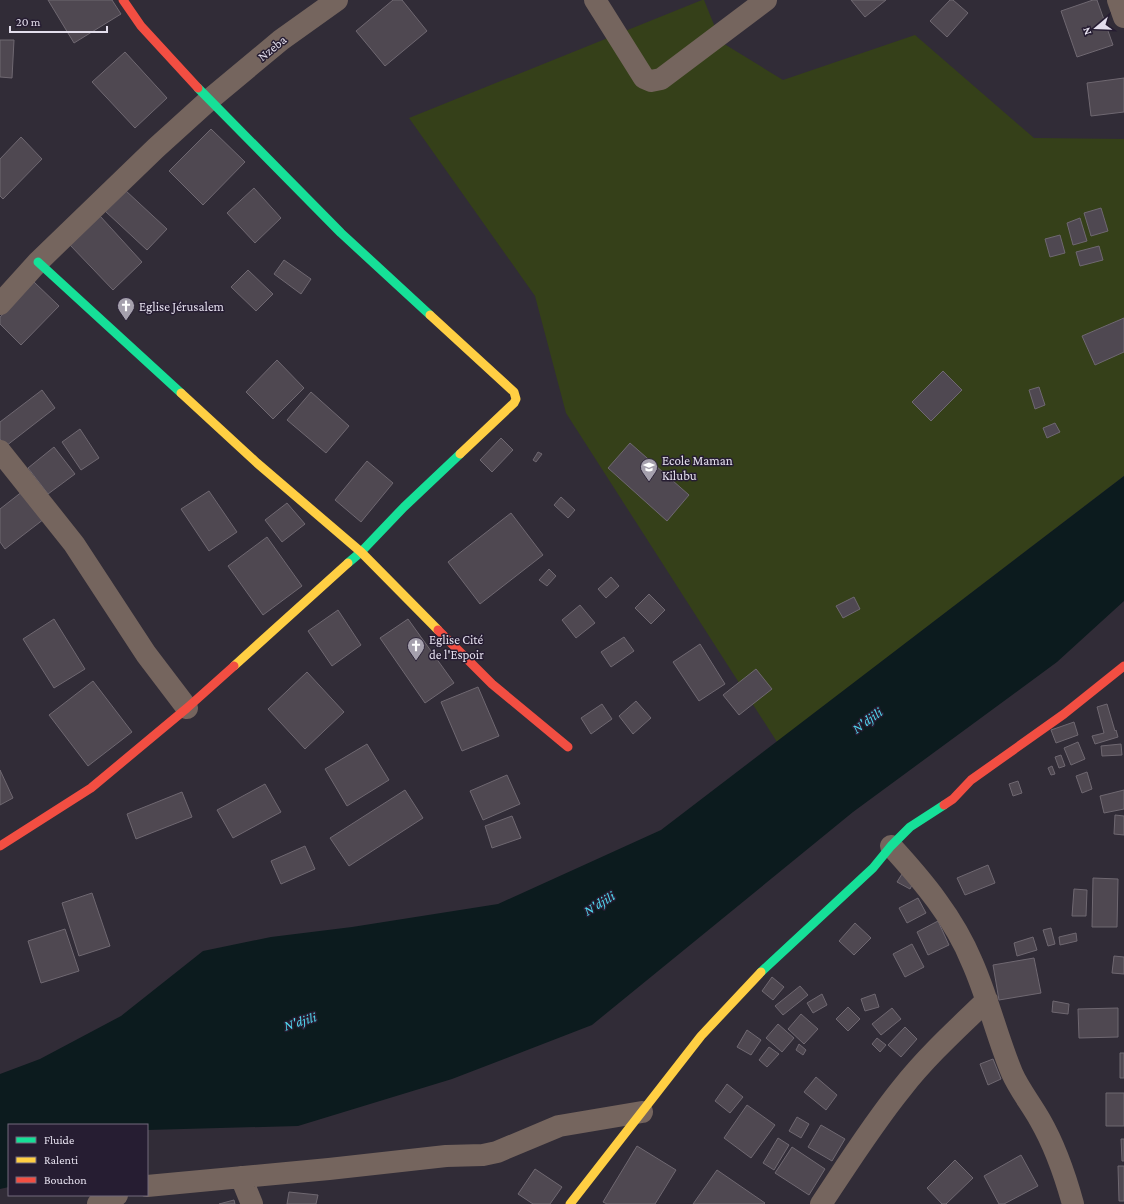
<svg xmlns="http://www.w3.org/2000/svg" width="1124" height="1204" font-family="'Crimson Pro',serif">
  <rect width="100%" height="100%" fill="#312c37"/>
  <!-- green -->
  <path fill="#354019" d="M 702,0 L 704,0 L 721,42 L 783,80 L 915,35 L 1034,138 L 1124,139 L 1124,476 L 777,742 L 566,413 L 535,296 L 409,118 Z"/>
  <!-- water -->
  <path fill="#0c1b1e" d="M 1124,476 L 1124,601 L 1057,662 L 853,812 L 592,1025 L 452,1079 L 298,1126 L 147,1130 L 147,1125 L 9,1125 L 9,1187 L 0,1189 L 0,1074 L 40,1059 L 121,1016 L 203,951 L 271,937 L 352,927 L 498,904 L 661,830 Z"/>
  <!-- building -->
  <path fill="#4f4851" stroke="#6f6871" d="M 48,0 L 112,0 L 121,14 L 74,43 Z
    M 393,0 L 402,0 L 427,31 L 385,66 L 356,31 Z
    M 851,0 L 886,0 L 865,17 Z
    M 950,0 L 953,0 L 968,13 L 947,37 L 930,21 Z
    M 1093,0 L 1097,0 L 1113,45 L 1077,57 L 1061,11 Z
    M 0,40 L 14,40 L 12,78 L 0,77 Z
    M 125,52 L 167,98 L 135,128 L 92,82 Z
    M 1124,78 L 1124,112 L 1091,116 L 1087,83 Z
    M 211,129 L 245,162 L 203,205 L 169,171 Z
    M 21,137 L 42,159 L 3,199 L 0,196 L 0,159 Z
    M 254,188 L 281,218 L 255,243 L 227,213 Z
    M 125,190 L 167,229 L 147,250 L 105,211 Z
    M 1101,208 L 1108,231 L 1091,236 L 1084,213 Z
    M 100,216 L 142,262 L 113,290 L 70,245 Z
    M 1080,218 L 1087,241 L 1073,245 L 1067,223 Z
    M 1060,235 L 1065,253 L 1050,257 L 1045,239 Z
    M 1099,246 L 1103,260 L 1080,266 L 1076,252 Z
    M 284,260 L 311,279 L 301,294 L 274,274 Z
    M 248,270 L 273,294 L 256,311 L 231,287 Z
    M 34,282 L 59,306 L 21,345 L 0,324 L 0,317 Z
    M 1124,318 L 1124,352 L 1095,365 L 1082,336 Z
    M 277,360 L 304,388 L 273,419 L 246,392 Z
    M 943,371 L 962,390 L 931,421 L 912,402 Z
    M 1039,387 L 1045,405 L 1035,409 L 1029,390 Z
    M 42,390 L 55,408 L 6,446 L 0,439 L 0,422 Z
    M 311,392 L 349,426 L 326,453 L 287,420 Z
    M 1055,423 L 1060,432 L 1047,438 L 1043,428 Z
    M 80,429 L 99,458 L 81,470 L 62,442 Z
    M 501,438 L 513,450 L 492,472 L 480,460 Z
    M 630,443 L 689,495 L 667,521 L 608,468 Z
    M 54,447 L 75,474 L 48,494 L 28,468 Z
    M 538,452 L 542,454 L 536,462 L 533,460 Z
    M 367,461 L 393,483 L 361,522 L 335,500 Z
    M 23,491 L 44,519 L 5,549 L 0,542 L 0,509 Z
    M 209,491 L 237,532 L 209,551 L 181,509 Z
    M 561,497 L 575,510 L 568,518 L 554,505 Z
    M 287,503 L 305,524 L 282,542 L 265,520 Z
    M 511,513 L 543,555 L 480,604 L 448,562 Z
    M 267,537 L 302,586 L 263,615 L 228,566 Z
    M 549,569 L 556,576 L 547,586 L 539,580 Z
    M 611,577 L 619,586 L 606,598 L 598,589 Z
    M 649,594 L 665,610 L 651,624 L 635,608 Z
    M 854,597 L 860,609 L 843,618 L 836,606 Z
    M 580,605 L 595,623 L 576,638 L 562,620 Z
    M 338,610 L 361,645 L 332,666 L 308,631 Z
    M 54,619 L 85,669 L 54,688 L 23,639 Z
    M 408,619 L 454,683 L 425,703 L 380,638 Z
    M 624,637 L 634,651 L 611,667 L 601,652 Z
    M 700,644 L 725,684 L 699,701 L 673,662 Z
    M 756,669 L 772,689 L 739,715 L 723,695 Z
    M 307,672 L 344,712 L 305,749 L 268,709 Z
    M 93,681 L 132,732 L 88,766 L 49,715 Z
    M 478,687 L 499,736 L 462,751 L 441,702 Z
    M 636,701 L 651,718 L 633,734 L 619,716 Z
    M 602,704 L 612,719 L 591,734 L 581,718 Z
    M 1107,704 L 1115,731 L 1116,730 L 1118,737 L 1095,744 L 1092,736 L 1104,733 L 1097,707 Z
    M 1074,722 L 1078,735 L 1056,743 L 1051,730 Z
    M 1078,742 L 1085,759 L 1071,765 L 1064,748 Z
    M 367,744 L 389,780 L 347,806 L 325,769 Z
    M 1121,744 L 1122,755 L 1102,756 L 1101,746 Z
    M 1061,755 L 1065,766 L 1059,768 L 1055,757 Z
    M 1052,766 L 1055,774 L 1051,775 L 1048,768 Z
    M 0,770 L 13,798 L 0,805 Z
    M 1087,772 L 1092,789 L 1082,793 L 1076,776 Z
    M 507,775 L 520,804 L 483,820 L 470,791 Z
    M 1018,781 L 1022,793 L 1013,796 L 1009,784 Z
    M 265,784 L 281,812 L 233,838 L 217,810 Z
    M 405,790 L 423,818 L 349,866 L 330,838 Z
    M 1124,790 L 1124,809 L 1104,813 L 1100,796 Z
    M 182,792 L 192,817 L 136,839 L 127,814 Z
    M 1115,815 L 1124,816 L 1124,835 L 1114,834 Z
    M 512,816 L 521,838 L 492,848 L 485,826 Z
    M 305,846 L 315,869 L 281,884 L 271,861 Z
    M 988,865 L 995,883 L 965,895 L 957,878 Z
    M 902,874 L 914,881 L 910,889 L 897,882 Z
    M 1093,878 L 1118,879 L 1117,927 L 1092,927 Z
    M 1074,889 L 1087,890 L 1086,916 L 1072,916 Z
    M 92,893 L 110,946 L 79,956 L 62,903 Z
    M 918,898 L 926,913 L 907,923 L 899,908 Z
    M 938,921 L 949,945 L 928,955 L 917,932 Z
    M 855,923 L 871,938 L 854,955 L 839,941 Z
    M 1051,928 L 1055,944 L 1048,946 L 1043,930 Z
    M 65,929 L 79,971 L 41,983 L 28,941 Z
    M 1076,933 L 1077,941 L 1060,945 L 1059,937 Z
    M 1033,937 L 1037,950 L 1017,956 L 1014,943 Z
    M 912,944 L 924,967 L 905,977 L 893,954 Z
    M 1114,956 L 1124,957 L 1124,974 L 1112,973 Z
    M 1034,958 L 1041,993 L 999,1000 L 993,965 Z
    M 772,977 L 784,987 L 773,1000 L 762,991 Z
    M 800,986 L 808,995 L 783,1015 L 775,1006 Z
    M 822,994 L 827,1005 L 813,1013 L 807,1003 Z
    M 875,994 L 879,1007 L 865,1011 L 861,999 Z
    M 1053,1001 L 1069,1004 L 1068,1014 L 1052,1012 Z
    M 848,1007 L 860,1019 L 848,1031 L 836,1019 Z
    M 892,1008 L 901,1019 L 881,1035 L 872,1024 Z
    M 1118,1008 L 1118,1037 L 1079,1038 L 1078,1009 Z
    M 801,1014 L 818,1029 L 804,1044 L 788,1029 Z
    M 778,1024 L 794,1038 L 782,1052 L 766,1038 Z
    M 905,1027 L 917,1039 L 901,1057 L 888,1045 Z
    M 747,1030 L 761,1040 L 751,1055 L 737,1047 Z
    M 877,1038 L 886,1045 L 880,1052 L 872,1044 Z
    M 799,1044 L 806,1050 L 803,1055 L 796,1050 Z
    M 769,1047 L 779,1054 L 767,1067 L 759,1060 Z
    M 1120,1053 L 1124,1053 L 1124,1078 L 1120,1078 Z
    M 993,1059 L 1001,1079 L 988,1085 L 980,1064 Z
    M 816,1077 L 837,1095 L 826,1110 L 804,1092 Z
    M 727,1084 L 743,1097 L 730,1113 L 715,1101 Z
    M 1106,1093 L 1124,1093 L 1124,1126 L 1106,1126 Z
    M 747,1105 L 775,1125 L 751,1158 L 724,1138 Z
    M 797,1117 L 809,1124 L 801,1138 L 789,1131 Z
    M 821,1125 L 845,1139 L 832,1161 L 808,1147 Z
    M 778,1138 L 789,1145 L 774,1170 L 763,1163 Z
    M 1121,1139 L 1124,1139 L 1124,1161 L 1122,1161 Z
    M 637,1146 L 676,1170 L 655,1204 L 607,1204 L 603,1202 Z
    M 792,1147 L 825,1169 L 809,1195 L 775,1173 Z
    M 1021,1155 L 1038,1186 L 1004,1204 L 999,1204 L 984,1176 Z
    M 955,1160 L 973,1178 L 946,1204 L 942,1204 L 927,1188 Z
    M 1118,1166 L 1124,1166 L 1124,1201 L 1119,1201 Z
    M 535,1169 L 562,1187 L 550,1204 L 533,1204 L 518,1194 Z
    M 717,1170 L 765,1203 L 764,1204 L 693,1204 Z
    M 289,1192 L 318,1195 L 316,1204 L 287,1204 Z
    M 234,1200 L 235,1204 L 219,1204 Z"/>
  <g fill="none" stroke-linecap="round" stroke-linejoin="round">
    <!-- street -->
    <path stroke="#75655e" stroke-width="22" d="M 595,0 L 644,78 L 651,81 L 661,79 L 766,0
      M 1118,0 L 1124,17
      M 0,304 L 38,262 L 156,148 L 209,100 L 281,40 L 337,0
      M 0,451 L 74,544 L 146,654 L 187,708
      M 891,846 C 923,881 954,918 972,962 C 988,998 997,1037 1012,1073 C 1019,1089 1031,1104 1040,1120 C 1055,1146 1065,1175 1073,1204
      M 241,1177 L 252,1204
      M 147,1186 L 329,1169 L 446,1156 L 483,1155 L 497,1152 L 559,1126 L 642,1112
      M 98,1204 L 117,1195
      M 821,1204 C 847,1165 872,1125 902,1088 C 927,1056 958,1028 987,1000"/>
    <!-- fast -->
    <path stroke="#16e098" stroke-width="9" d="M 198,88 L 341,233 L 430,315
      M 38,262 L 181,393
      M 348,563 L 361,552 L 404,507 L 460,454
      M 761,972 L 873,868 L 891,846 L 910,827 L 944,805"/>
    <!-- slow -->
    <path stroke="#ffcf43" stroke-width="9" d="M 430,315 L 514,392 L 516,399 L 514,403 L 460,454
      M 181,393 L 257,463 L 361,552 L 438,630
      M 234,666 L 348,563
      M 570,1204 L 701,1036 L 761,972"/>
    <!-- jam -->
    <path stroke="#f24e42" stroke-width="9" d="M 123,0 L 141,26 L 198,88
      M 438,630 L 492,684 L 568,747
      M 944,805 L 953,799 L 971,780 L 1064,714 L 1124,666
      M 0,846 L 91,788 L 187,708 L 234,666"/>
  </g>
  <!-- icons -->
  <defs>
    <symbol id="church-pin" viewBox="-11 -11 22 30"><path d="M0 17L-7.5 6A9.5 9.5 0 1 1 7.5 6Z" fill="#a5a0ad" stroke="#261d32"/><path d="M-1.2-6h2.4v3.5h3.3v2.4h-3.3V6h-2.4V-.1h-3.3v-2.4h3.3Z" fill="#fff"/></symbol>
    <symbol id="school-pin" viewBox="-11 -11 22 30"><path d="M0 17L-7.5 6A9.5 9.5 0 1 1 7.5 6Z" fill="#a5a0ad" stroke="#261d32"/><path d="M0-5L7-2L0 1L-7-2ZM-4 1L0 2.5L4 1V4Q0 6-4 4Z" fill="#fff"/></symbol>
  </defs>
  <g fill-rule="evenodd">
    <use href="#church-pin" x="116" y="296" width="20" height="27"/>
    <use href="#school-pin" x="639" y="457" width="20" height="27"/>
    <use href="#church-pin" x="406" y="636" width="20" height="27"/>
  </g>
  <g text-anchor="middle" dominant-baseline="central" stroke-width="3" stroke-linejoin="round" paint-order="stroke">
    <!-- street labels -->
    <g font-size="13" fill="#e3deec" stroke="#261d32">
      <text transform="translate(272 48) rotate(-39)">Nzeba</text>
    </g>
    <!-- poi labels -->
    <g font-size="13" fill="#e3deec" stroke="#261d32" text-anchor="start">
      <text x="139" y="306">Eglise Jérusalem</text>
      <text x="662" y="460">Ecole Maman<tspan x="662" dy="15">Kilubu</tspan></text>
      <text x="429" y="639">Eglise Cité<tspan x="429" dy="15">de l'Espoir</tspan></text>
    </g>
    <!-- water labels -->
    <g font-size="14" font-style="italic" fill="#51d6ee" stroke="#261d32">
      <text transform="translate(867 720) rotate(-36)">N'djili</text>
      <text transform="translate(599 903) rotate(-31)">N'djili</text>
      <text transform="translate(300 1021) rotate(-17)">N'djili</text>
    </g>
  </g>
  <!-- legend -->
  <rect x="8" y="1124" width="140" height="72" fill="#261d32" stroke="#726a7c"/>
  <rect x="16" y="1137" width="20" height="6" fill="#16e098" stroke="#726a7c"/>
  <text x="44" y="1144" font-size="12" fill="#e3deec">Fluide</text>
  <rect x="16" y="1157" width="20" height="6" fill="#ffcf43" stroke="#726a7c"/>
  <text x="44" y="1164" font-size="12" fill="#e3deec">Ralenti</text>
  <rect x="16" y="1177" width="20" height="6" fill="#f24e42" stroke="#726a7c"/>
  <text x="44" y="1184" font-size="12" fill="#e3deec">Bouchon</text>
  <!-- north arrow -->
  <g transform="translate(1096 28) rotate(251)" stroke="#261d32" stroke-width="3" paint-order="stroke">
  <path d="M0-3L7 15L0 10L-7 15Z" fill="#e3deec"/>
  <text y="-6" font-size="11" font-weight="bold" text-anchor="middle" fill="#e3deec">N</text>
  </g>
  <!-- scale -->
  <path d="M10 26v6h97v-6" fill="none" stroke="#e3deec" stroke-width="2"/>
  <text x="16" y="26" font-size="12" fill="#e3deec" stroke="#261d32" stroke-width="3" paint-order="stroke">20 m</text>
</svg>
